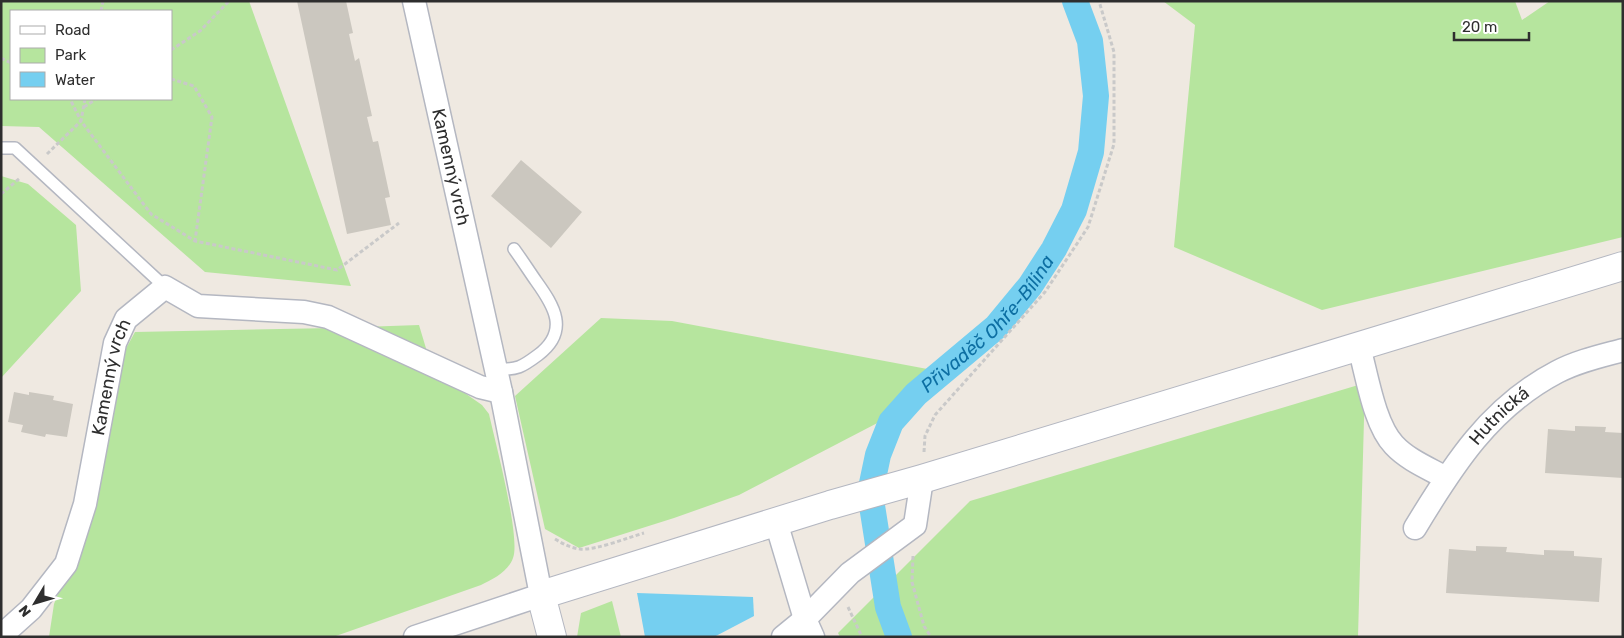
<svg xmlns="http://www.w3.org/2000/svg" width="1624" height="638" font-family="Rubik,sans-serif">
  <rect width="100%" height="100%" fill="#efe9e1"/>
  <!-- green -->
  <path fill="#b6e59e" fill-rule="evenodd" d="M 1,1 L 249,1 L 351,286 L 205,272 L 39,127 L 1,126 ZM 171,11 L 171,99 L 11,99 L 11,11 Z
    M 1163,1 L 1515,1 L 1522,20 L 1550,1 L 1623,1 L 1623,237 L 1322,310 L 1174,247 L 1195,25 Z
    M 1,176 L 28,184 L 76,225 L 81,291 L 1,378 Z
    M 601,318 L 672,321 L 938,371 L 911,390 L 887,418 L 739,495 L 674,518 L 579,548 L 545,529 L 515,396 Z
    M 419,325 L 428,355 L 362,327 Z
    M 333,328 L 433,371 L 482,405 L 489,414 C 495,441 521,538 513,558 C 508,572 493,579 481,585 L 333,637 L 49,637 L 54,604 L 80,535 L 117,365 L 135,332 Z
    M 1365,383 L 1358,637 L 840,637 L 838,633 L 970,501 Z
    M 612,601 L 621,637 L 577,637 L 581,613 Z"/>
  <!-- water -->
  <path fill="#75cff0" d="M 637,593 L 753,597 L 754,616 L 714,637 L 645,637 Z"/>
  <g fill="none" stroke-linecap="round" stroke-linejoin="round">
    <!-- canal -->
    <path stroke="#75cff0" stroke-width="26" id="s1" d="M 899,637 L 888,607 L 870,493 L 878,455 L 891,422 L 916,394 L 996,327 L 1030,286 L 1054,249 L 1074,210 L 1091,152 L 1096,96 L 1090,41 L 1075,1"/>
  </g>
  <!-- building -->
  <path fill="#cbc7bf" d="M 297,1 L 346,1 L 353,33 L 349,34 L 355,61 L 359,58 L 372,116 L 367,117 L 373,142 L 378,141 L 390,197 L 385,198 L 391,225 L 347,234 Z
    M 521,160 L 582,212 L 551,248 L 491,196 Z
    M 14,392 L 29,395 L 29,392 L 54,396 L 53,400 L 73,404 L 67,437 L 46,434 L 45,437 L 21,432 L 23,425 L 8,422 Z
    M 1575,426 L 1606,427 L 1605,432 L 1623,433 L 1623,478 L 1545,473 L 1548,429 L 1575,431 Z
    M 1476,546 L 1507,547 L 1506,552 L 1544,555 L 1544,550 L 1574,551 L 1574,556 L 1602,558 L 1599,602 L 1446,593 L 1449,549 L 1476,551 Z"/>
  <g fill="none" stroke-linecap="round" stroke-linejoin="round">
    <defs>
      <path id="lane" d="M 1,148 L 15,148 L 165,287
        M 497,369 C 517,370 522,367 538,355 C 570,331 554,306 536,281 C 529,271 522,260 514,249"/>
      <g id="street">
        <path id="s2" d="M 414,1 L 501,392 L 541,595 L 415,637"/>
        <path d="M 1359,347 C 1367,375 1374,424 1394,445 C 1408,460 1428,468 1446,478"/>
        <path d="M 776,522 L 805,619 L 813,637"/>
        <path id="s3" d="M 1415,528 C 1453,465 1490,407 1557,372 C 1578,361 1601,356 1623,350"/>
        <path id="s4" d="M 1,636 L 31,609 L 66,564 L 85,504 L 115,343 L 126,319 L 165,287 L 198,306 L 304,312 L 328,317 L 480,387 L 501,392"/>
        <path d="M 783,637 L 805,619 L 850,573 L 915,525 L 922,479"/>
      </g>
      <path id="secondary" d="M 552,637 L 541,595 L 830,505 L 922,479 L 1623,266"/>
    </defs>
    <!-- lane casing -->
    <use href="#lane" stroke="#b4b7c1" stroke-width="14"/>
    <!-- street casing -->
    <use href="#street" stroke="#b4b7c1" stroke-width="25"/>
    <!-- secondary casing -->
    <use href="#secondary" stroke="#b4b7c1" stroke-width="30"/>
    <!-- path -->
    <path stroke="#c9c9c9" stroke-width="3" stroke-dasharray="4 2.5" stroke-linecap="butt" d="M 101,11 L 103,1
      M 171,50 L 200,31 L 229,1
      M 1,58 L 11,63
      M 171,79 L 194,86 L 212,117 L 195,241
      M 85,99 L 81,121 L 151,214 L 195,241 L 337,270 L 399,223
      M 84,107 L 96,99
      M 47,154 L 81,121 L 70,99
      M 1,194 L 20,178
      M 924,452 L 925,436 L 935,415 L 1045,292 L 1088,227 L 1114,144 L 1114,52 L 1099,1
      M 555,539 C 563,544 571,548 580,549 C 594,551 630,537 644,533
      M 913,556 L 912,582 L 924,626 L 931,637
      M 848,607 L 862,637"/>
    <!-- lane -->
    <use href="#lane" stroke="#fff" stroke-width="11"/>
    <!-- street -->
    <use href="#street" stroke="#fff" stroke-width="22"/>
    <!-- secondary -->
    <use href="#secondary" stroke="#fff" stroke-width="28"/>
  </g>
  <g text-anchor="middle" dominant-baseline="central" stroke-width="4" stroke-linejoin="round" paint-order="stroke">
    <!-- street labels -->
    <g font-size="18" fill="#2e2e2e" stroke="#fff">
      <text stroke="none"><textPath href="#s2" startOffset="170">Kamenný vrch</textPath></text>
      <text stroke="none"><textPath href="#s4" startOffset="290">Kamenný vrch</textPath></text>
      <text stroke="none"><textPath href="#s3" startOffset="141">Hutnická</textPath></text>
    </g>
    <!-- water labels -->
    <g font-size="19" font-style="italic" fill="#0d6fa3" stroke="#fff">
      <text stroke="none"><textPath href="#s1" startOffset="360">Přivaděč Ohře-Bílina</textPath></text>
    </g>
  </g>
  <!-- border -->
  <rect width="1624" height="638" fill="none" stroke="#2e2e2e" stroke-width="5"/>
  <!-- legend -->
  <rect x="10" y="10" width="162" height="90" fill="#ffffff" stroke="#ababab"/>
  <rect x="20" y="26" width="25" height="8" fill="#ffffff" stroke="#ababab"/>
  <text x="55" y="35" font-size="15" fill="#2e2e2e">Road</text>
  <rect x="20" y="48" width="25" height="15" fill="#b6e59e" stroke="#ababab"/>
  <text x="55" y="60" font-size="15" fill="#2e2e2e">Park</text>
  <rect x="20" y="72" width="25" height="15" fill="#75cff0" stroke="#ababab"/>
  <text x="55" y="85" font-size="15" fill="#2e2e2e">Water</text>
  <!-- north arrow -->
  <g transform="translate(35 603) rotate(232)" stroke="#ffffff" stroke-width="4" paint-order="stroke">
  <path d="M0-4L9 19L0 12L-9 19Z" fill="#2e2e2e"/>
  <text y="-8" font-size="14" font-weight="bold" text-anchor="middle" fill="#2e2e2e">N</text>
  </g>
  <!-- scale -->
  <path d="M1454 32v8h75v-8" fill="none" stroke="#2e2e2e" stroke-width="2.5"/>
  <text x="1462" y="32" font-size="15" fill="#2e2e2e" stroke="#ffffff" stroke-width="4" paint-order="stroke">20 m</text>
</svg>
